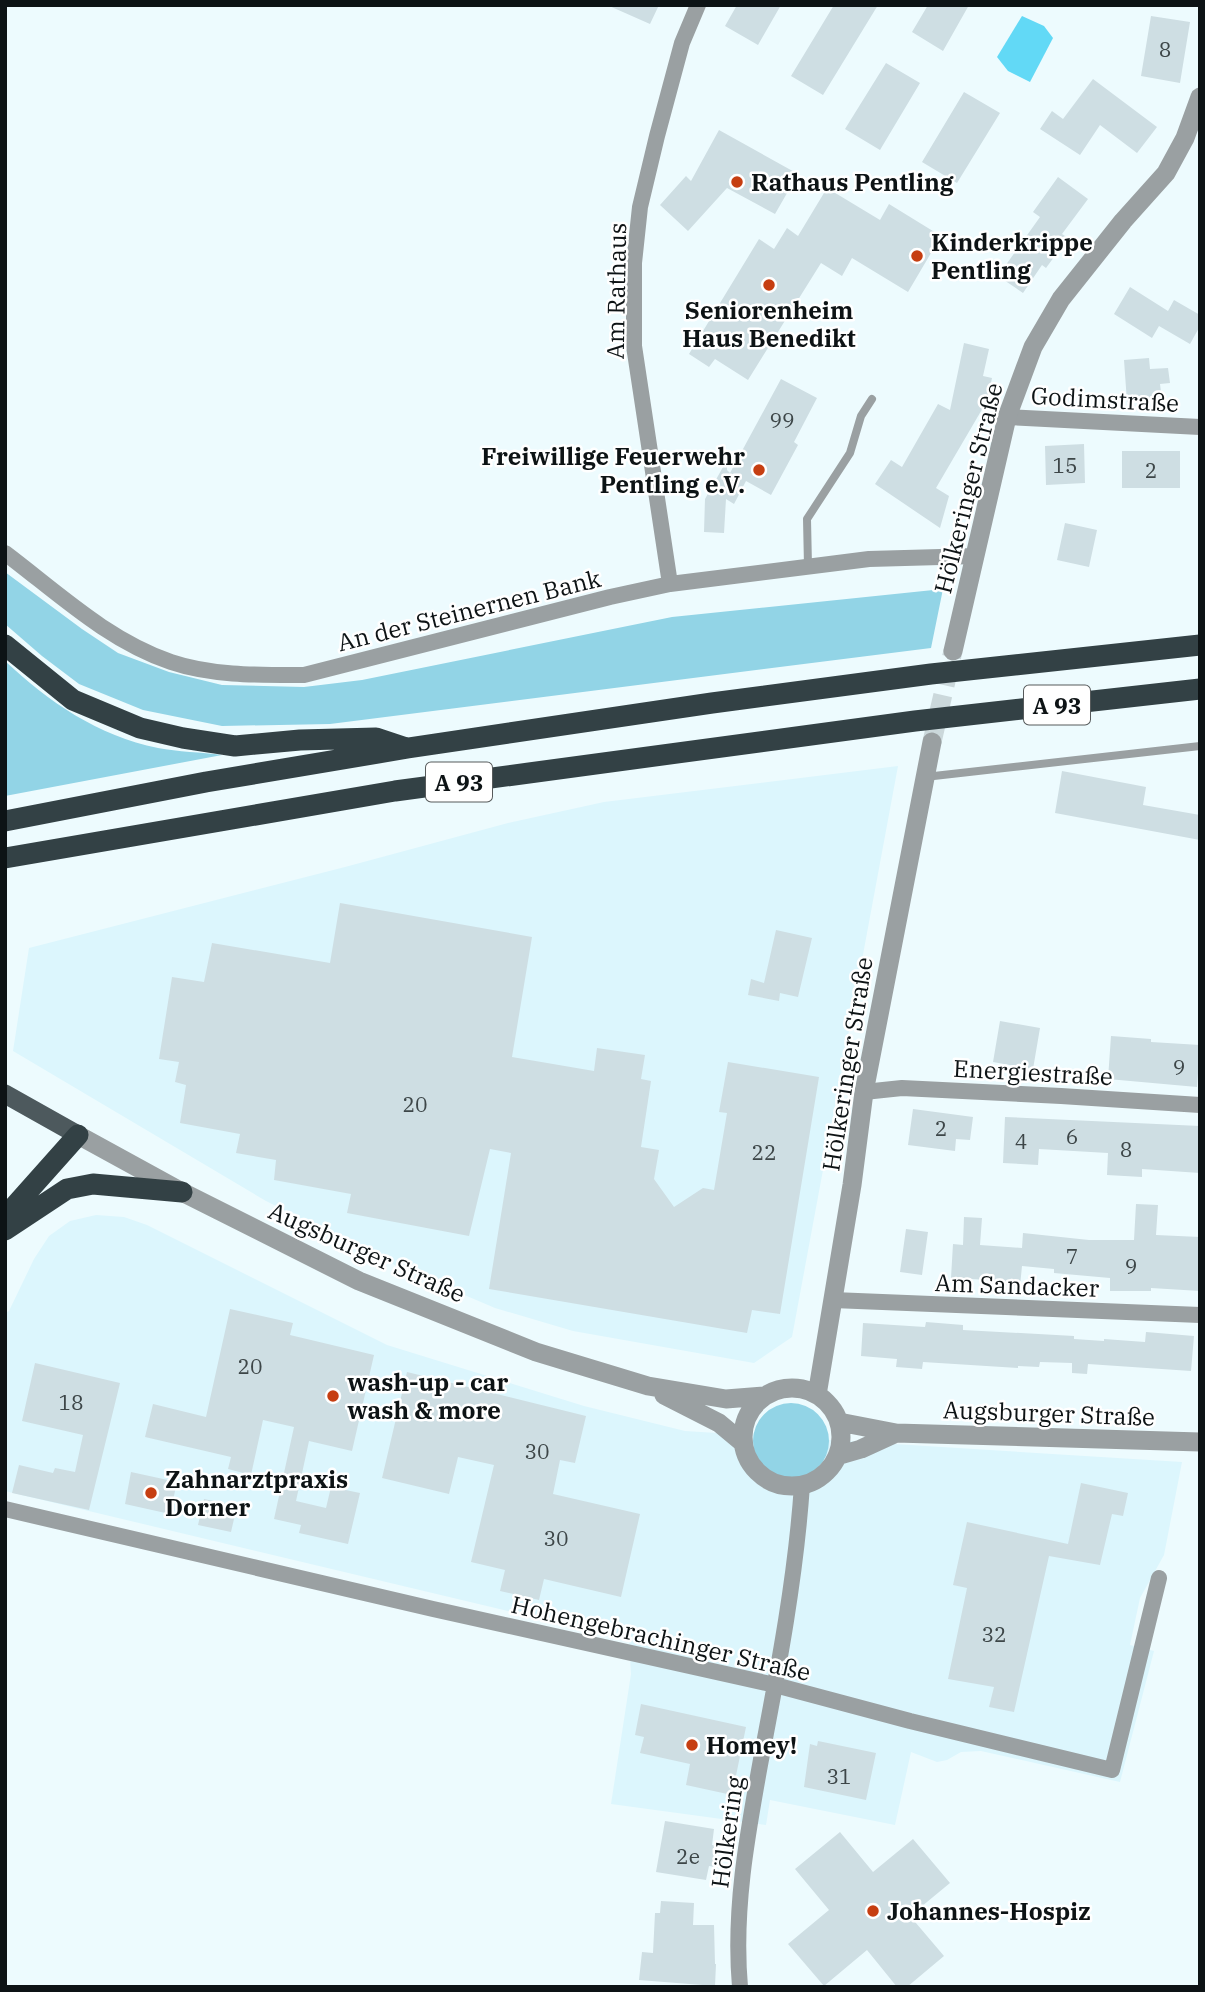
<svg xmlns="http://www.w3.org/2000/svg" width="1205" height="1992" font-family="'IBM Plex Serif',serif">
  <rect width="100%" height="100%" fill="#edfbfe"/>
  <!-- built -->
  <path fill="#dcf6fd" d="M 898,766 L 792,1337 L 754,1363 L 573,1331 L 495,1308 L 401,1268 L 266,1201 L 13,1051 L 29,948 L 345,867 L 508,823 L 604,802 Z
    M 96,1215 L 124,1217 L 147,1225 L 387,1345 L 584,1406 L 685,1431 L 1182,1462 L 1164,1555 L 1140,1598 L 1130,1645 L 1154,1651 L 1120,1782 L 981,1751 L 961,1752 L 947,1760 L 937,1762 L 911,1752 L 895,1825 L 770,1800 L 766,1825 L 611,1804 L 631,1674 L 629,1640 L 5,1491 L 5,1313 L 9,1311 L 34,1259 L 49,1236 L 70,1221 Z"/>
  <!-- green -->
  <path fill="#92d4e6" d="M 5,572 L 82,629 L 118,653 L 169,672 L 222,685 L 304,687 L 362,680 L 672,617 L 943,589 L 931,648 L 330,724 L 222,726 L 143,710 L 79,684 L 42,656 L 5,624 Z
    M 5,661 C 49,702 98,736 158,748 C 178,752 201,752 222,755 L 5,796 Z
    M753 1441a38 38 0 1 1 76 0a38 38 0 1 1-76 0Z"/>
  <!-- water -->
  <path fill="#62d9f6" d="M 1022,16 L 1044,26 L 1053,38 L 1030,82 L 1008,71 L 997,57 Z"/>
  <!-- building -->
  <path fill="#cedee3" d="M 607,5 L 659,5 L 650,24 Z
    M 737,5 L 781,5 L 758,45 L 725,26 Z
    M 834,5 L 878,5 L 823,95 L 791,76 Z
    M 928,5 L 969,5 L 943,51 L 912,32 Z
    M 1151,16 L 1190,22 L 1180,83 L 1141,76 Z
    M 886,63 L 920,83 L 880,150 L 845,129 Z
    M 1093,79 L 1157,127 L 1137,153 L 1100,125 L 1080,155 L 1040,129 L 1052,111 L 1063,119 Z
    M 964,92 L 1000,113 L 957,183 L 922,162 Z
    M 719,130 L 798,174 L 775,214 L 727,188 L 688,231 L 660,205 L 686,176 L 691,181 Z
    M 1058,177 L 1088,199 L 1062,234 L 1068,238 L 1046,268 L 1042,265 L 1023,293 L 998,276 L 1040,217 L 1033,212 Z
    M 827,188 L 880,220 L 889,204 L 941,236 L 908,292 L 852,258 L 842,276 L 821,263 L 748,380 L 715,359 L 709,367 L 689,354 L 759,239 L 774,249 L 787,228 L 798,236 Z
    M 1130,287 L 1168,311 L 1174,300 L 1200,315 L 1200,326 L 1190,344 L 1159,326 L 1152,338 L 1114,314 Z
    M 964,343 L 989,349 L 983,376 L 992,378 L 986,406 L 984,406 L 936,488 L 949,496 L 940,528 L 875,484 L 891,460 L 902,467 L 938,404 L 950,410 Z
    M 1149,358 L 1150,369 L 1168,368 L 1170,383 L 1160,384 L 1162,400 L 1127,402 L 1124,360 Z
    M 781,379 L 817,398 L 794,442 L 798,445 L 771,495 L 746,481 L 734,504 L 726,499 L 724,533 L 704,532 L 705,499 L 727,460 L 727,470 L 730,473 Z
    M 1084,444 L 1085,483 L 1046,485 L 1045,446 Z
    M 1122,451 L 1180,451 L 1180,488 L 1122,488 Z
    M 1065,523 L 1097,530 L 1089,567 L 1057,560 Z
    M 1062,771 L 1146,787 L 1143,805 L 1200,815 L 1200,840 L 1055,813 Z
    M 340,903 L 532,937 L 512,1057 L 594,1071 L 597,1048 L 645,1055 L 641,1079 L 651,1081 L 641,1147 L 659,1150 L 654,1179 L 674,1207 L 703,1188 L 714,1190 L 727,1113 L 719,1112 L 728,1062 L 819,1077 L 780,1314 L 752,1310 L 747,1333 L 489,1289 L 511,1153 L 490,1149 L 469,1236 L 347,1213 L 351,1194 L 274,1180 L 276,1160 L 236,1153 L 240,1134 L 180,1123 L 186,1085 L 175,1082 L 179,1062 L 159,1059 L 172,977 L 204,982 L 212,943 L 330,963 Z
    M 776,930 L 812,938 L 798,997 L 780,993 L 779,1001 L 748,995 L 751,979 L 764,983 Z
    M 1000,1021 L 1040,1028 L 1033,1069 L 993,1062 Z
    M 1111,1036 L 1151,1039 L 1151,1042 L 1200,1045 L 1197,1087 L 1108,1079 Z
    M 913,1109 L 973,1117 L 970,1140 L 956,1139 L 955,1151 L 908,1145 Z
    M 1005,1117 L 1200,1126 L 1200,1173 L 1142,1169 L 1142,1177 L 1107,1175 L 1108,1153 L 1039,1149 L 1038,1165 L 1003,1163 Z
    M 1136,1204 L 1158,1205 L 1156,1235 L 1200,1237 L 1200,1291 L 1151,1288 L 1151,1291 L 1110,1291 L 1110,1278 L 1054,1273 L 1054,1269 L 1022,1266 L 1020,1286 L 989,1284 L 990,1280 L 951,1278 L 953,1244 L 963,1245 L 964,1217 L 982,1218 L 980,1245 L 1022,1248 L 1023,1233 L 1089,1240 L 1134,1240 Z
    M 906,1229 L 928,1232 L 922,1275 L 900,1272 Z
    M 230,1309 L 293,1323 L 290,1335 L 374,1355 L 352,1451 L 309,1441 L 296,1501 L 326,1508 L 331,1487 L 360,1493 L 348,1544 L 299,1533 L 301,1525 L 274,1519 L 294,1427 L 263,1420 L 251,1475 L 228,1469 L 231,1457 L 145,1437 L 153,1404 L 206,1417 Z
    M 926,1322 L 963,1325 L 963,1330 L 1074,1336 L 1074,1339 L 1104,1341 L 1104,1339 L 1145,1342 L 1146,1332 L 1194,1336 L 1191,1371 L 1088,1364 L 1087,1374 L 1072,1373 L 1072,1363 L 1040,1362 L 1039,1367 L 1018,1366 L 1018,1368 L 923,1362 L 922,1369 L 896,1367 L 897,1359 L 861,1356 L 863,1323 L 925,1327 Z
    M 35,1363 L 120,1383 L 89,1510 L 12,1493 L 19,1465 L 53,1473 L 55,1468 L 75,1472 L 83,1435 L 22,1421 Z
    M 407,1372 L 586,1416 L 575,1463 L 560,1460 L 553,1494 L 640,1514 L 621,1597 L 544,1579 L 539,1600 L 500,1591 L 505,1570 L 471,1562 L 494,1465 L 458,1457 L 449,1494 L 382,1478 Z
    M 131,1472 L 177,1482 L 170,1514 L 125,1504 Z
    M 1081,1483 L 1128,1493 L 1123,1516 L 1112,1514 L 1100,1565 L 1049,1556 L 1014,1712 L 989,1707 L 994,1687 L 948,1679 L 967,1588 L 953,1585 L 967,1522 L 1068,1544 Z
    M 204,1499 L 237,1506 L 231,1532 L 198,1525 Z
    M 641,1704 L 746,1727 L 732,1795 L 686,1785 L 690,1764 L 640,1753 L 644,1737 L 635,1735 Z
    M 818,1741 L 876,1753 L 866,1800 L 804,1787 L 810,1744 L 817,1746 Z
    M 665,1821 L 714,1829 L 712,1845 L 718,1846 L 715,1867 L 709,1866 L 706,1880 L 656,1872 Z
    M 840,1832 L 873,1872 L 913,1839 L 950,1883 L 910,1916 L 944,1956 L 907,1987 L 897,1987 L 867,1950 L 824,1986 L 788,1944 L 829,1910 L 795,1869 Z
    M 661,1901 L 694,1903 L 693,1925 L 714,1925 L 715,1964 L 716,1964 L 715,1986 L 639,1980 L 642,1952 L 653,1953 L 655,1913 L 660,1913 Z"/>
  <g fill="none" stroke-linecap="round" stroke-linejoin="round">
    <!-- tertiary-tunnel -->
    <path stroke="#cbd8db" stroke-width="19" stroke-dasharray="19 10" stroke-linecap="butt" d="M 932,742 L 953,651"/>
    <!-- service -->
    <path stroke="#9aa0a2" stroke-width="8" d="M 808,566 L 807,519 L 850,453 L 861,416 L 872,399
      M 925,777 L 1200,746"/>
    <!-- minor -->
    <path stroke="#9aa0a2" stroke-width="16" d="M 1007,417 L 1200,427
      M 5,553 C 58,593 107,640 171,662 C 212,676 261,675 304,675 L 610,597 L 670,584 L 869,559 L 976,556
      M 670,584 L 634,346 L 634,263 L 640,207 L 657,136 L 682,43 L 698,5
      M 864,1092 L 902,1088 L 1061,1096 L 1200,1105
      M 833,1300 L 1200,1315
      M 5,1509 L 433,1609 L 775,1685 L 910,1721 L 1112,1770 L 1159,1578
      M 740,1987 C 733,1908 748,1831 762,1754 C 779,1665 796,1575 802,1485"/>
    <!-- tertiary -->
    <path stroke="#9aa0a2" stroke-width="19" d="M 953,651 L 1007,417 L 1033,347 L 1061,299 L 1123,221 L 1166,173 L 1185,138 L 1200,97
      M 78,1135 L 182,1192 L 359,1281 L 536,1352 L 648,1386 L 726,1399 L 764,1396
      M743 1437a49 49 0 1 1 98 0a49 49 0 1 1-98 0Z
      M 664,1395 L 719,1423 L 743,1443
      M 817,1395 L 852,1185 L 864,1092 L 932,742
      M 839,1422 L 896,1433 L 1200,1442
      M 837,1456 L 861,1449 L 896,1433"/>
    <!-- primary -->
    <path stroke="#4d595d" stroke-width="19" d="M 5,1094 L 78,1135"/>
    <!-- motorway -->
    <path stroke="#334145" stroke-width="21" d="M 5,645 L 73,700 L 140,728 L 183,738 L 235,746 L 300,740 L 376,738 L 406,748
      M 5,821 L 206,782 L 408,748 L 712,703 L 931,674 L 1200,645
      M 5,858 L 395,791 L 915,721 L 1200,689
      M 5,1217 L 78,1135
      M 5,1230 L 67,1189 L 93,1184 L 182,1192"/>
  </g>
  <!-- markers -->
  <g fill="#c63e11" stroke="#fff" stroke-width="2.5">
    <circle cx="737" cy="182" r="7"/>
    <circle cx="917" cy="256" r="7"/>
    <circle cx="769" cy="285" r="7"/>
    <circle cx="759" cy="470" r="7"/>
    <circle cx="333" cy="1396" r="7"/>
    <circle cx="151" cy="1493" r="7"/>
    <circle cx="692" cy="1745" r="7"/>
    <circle cx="873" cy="1911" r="7"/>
  </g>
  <g text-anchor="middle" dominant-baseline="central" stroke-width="5" stroke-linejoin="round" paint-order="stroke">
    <!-- number labels -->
    <g font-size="21" fill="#3d4648">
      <text x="1165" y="49">8</text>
      <text x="782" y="420">99</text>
      <text x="1065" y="465">15</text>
      <text x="1151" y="470">2</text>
      <text x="1179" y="1067">9</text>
      <text x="415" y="1104">20</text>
      <text x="941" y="1128">2</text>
      <text x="1072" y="1136">6</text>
      <text x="1021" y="1141">4</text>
      <text x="1126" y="1149">8</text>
      <text x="764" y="1152">22</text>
      <text x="1072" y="1256">7</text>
      <text x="1131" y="1266">9</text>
      <text x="250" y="1366">20</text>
      <text x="71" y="1402">18</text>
      <text x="537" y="1451">30</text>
      <text x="556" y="1538">30</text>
      <text x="994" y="1634">32</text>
      <text x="839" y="1776">31</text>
      <text x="688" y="1856">2e</text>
    </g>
    <!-- shield labels -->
    <g fill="#fff" stroke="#565a5b" stroke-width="2">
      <rect x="1024" y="685.5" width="66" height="39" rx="5"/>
      <rect x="426" y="762.5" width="66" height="39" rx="5"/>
    </g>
    <g font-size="23" font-weight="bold" fill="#0d1315">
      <text x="1057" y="705">A 93</text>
      <text x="459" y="782">A 93</text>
    </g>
    <!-- poi labels -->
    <g font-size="24" font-weight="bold" fill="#0d1315" stroke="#fff" text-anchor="start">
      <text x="751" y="182">Rathaus Pentling</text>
      <text x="931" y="242">Kinderkrippe<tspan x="931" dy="28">Pentling</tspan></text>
      <text x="769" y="310" text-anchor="middle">Seniorenheim<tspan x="769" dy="28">Haus Benedikt</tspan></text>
      <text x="745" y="456" text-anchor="end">Freiwillige Feuerwehr<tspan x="745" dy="28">Pentling e.V.</tspan></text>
      <text x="347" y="1382">wash-up - car<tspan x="347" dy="28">wash &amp; more</tspan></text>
      <text x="165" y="1479">Zahnarztpraxis<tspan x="165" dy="28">Dorner</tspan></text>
      <text x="706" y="1745">Homey!</text>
      <text x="887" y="1911">Johannes-Hospiz</text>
    </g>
    <!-- street labels -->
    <g font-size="24" fill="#0d1315" stroke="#fff">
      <text transform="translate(616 291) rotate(-89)">Am Rathaus</text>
      <text transform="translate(1105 399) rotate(3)">Godimstraße</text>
      <text transform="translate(968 488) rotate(-76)">Hölkeringer Straße</text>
      <text transform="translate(469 610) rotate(-14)">An der Steinernen Bank</text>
      <text transform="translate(847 1064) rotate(-81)">Hölkeringer Straße</text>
      <text transform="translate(1033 1072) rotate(3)">Energiestraße</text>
      <text transform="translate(367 1252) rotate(24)">Augsburger Straße</text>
      <text transform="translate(1017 1285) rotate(2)">Am Sandacker</text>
      <text transform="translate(1049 1413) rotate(2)">Augsburger Straße</text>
      <text transform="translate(661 1638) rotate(13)">Hohengebrachinger Straße</text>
      <text transform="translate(727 1832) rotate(-82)">Hölkering</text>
    </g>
  </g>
  <!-- border -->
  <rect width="1205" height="1992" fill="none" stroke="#0d1315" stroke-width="14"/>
</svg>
